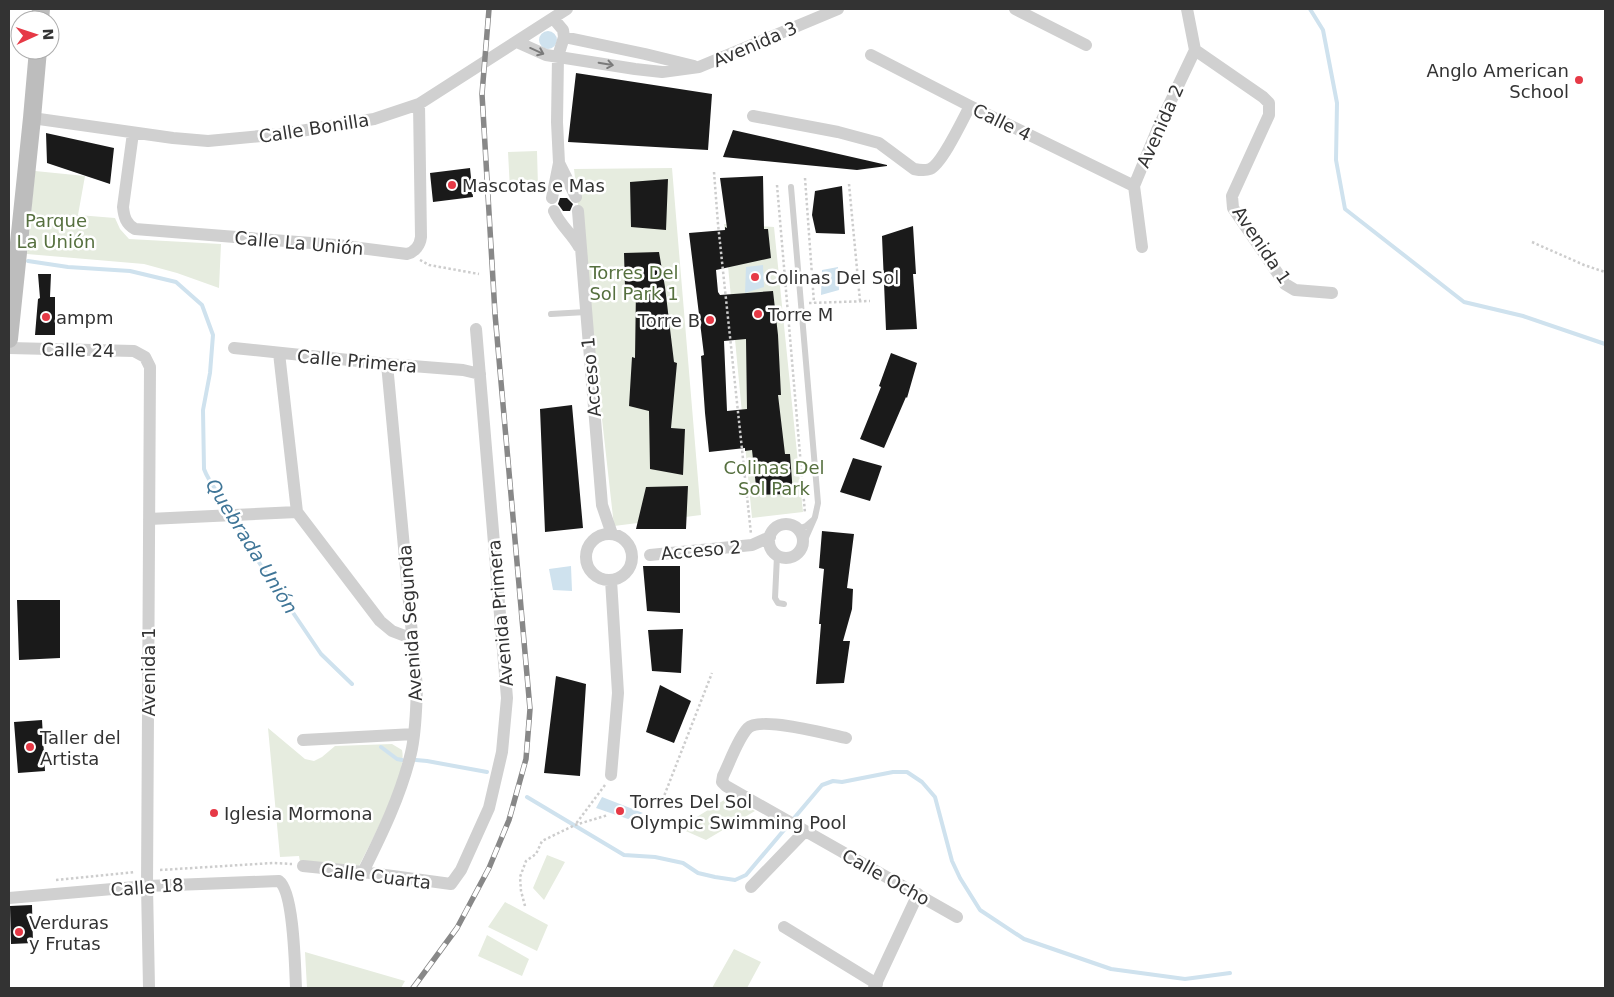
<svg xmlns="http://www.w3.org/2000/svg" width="1614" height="997" font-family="'DejaVu Sans',sans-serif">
  <rect width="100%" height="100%" fill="#fff"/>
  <!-- green -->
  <path fill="#e6ecdf" d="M 537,151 L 538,187 L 510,190 L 508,152 Z
    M 672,168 L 701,515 L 614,526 L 574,169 Z
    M 35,171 L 85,176 L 78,215 L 115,218 L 120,229 L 129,239 L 221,244 L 219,288 L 177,273 L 144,264 L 27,254 Z
    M 724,224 L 774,227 L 803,512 L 752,518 Z
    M 268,728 L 305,759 L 314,761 L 322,757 L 335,746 L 392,744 L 402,750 C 408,774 370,844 358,868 L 300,862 L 299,856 L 280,857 Z
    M 729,797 L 755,811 L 706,840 L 679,828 Z
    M 547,855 L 565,862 L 544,900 L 533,888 Z
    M 505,902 L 548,925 L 537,951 L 488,927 Z
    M 487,935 L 529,959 L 522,976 L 478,956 Z
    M 734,949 L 761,962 L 747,988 L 712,988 Z
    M 305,952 L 405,981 L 401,988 L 307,988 Z"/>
  <!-- water -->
  <path fill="#cfe2ee" d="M539 40a9 9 0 1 1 18 0a9 9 0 1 1-18 0Z
    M 763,265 L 764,287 L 745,293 L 746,267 Z
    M 838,267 L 839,290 L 821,295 L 822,270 Z
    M 571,566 L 572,591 L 553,590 L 549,569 Z
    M 602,797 L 643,813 L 628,819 L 596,808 Z"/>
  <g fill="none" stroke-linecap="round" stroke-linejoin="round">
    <!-- stream -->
    <path stroke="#cfe2ee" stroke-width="4" d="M 1310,9 L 1323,30 L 1337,103 L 1336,160 L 1345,209 L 1464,302 L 1523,316 L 1605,344
      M 28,261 L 68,267 L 130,271 L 176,282 L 202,305 L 213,335 L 210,373 L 203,410 L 204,469 C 209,483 222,498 230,512
      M 233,518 L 256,558 L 321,654 L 352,684
      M 381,747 L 397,759 L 402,760
      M 416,760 L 427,761 L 487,772
      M 527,797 L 624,855 L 655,857 L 683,863 L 698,873 L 715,877 L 735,880 L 746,875 L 822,785 L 833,781 L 842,782 L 893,772 L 907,772 L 922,782 L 935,797 L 952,861 L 960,878 L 980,910 L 1024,939 L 1111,969 L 1185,979 L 1230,973"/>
  </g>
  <!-- building -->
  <path fill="#1a1a1a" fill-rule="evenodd" d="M 576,73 L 712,94 L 708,150 L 568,142 Z
    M 733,130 L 887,165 L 887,166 L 857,170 L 723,157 Z
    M 46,133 L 114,148 L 110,184 L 47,163 Z
    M 470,168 L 473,197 L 433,202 L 430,173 Z
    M 763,176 L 764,229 L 768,229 L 771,258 L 716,270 L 718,292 L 720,295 L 773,291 L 778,335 L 781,395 L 778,395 L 785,454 L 790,454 L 793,494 L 757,495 L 752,450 L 745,451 L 745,448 L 709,452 L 705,413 L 701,356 L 704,355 L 689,233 L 725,230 L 725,227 L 727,228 L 720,178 ZM 746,339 L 747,409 L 727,411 L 724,341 Z
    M 668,179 L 666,230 L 631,227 L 630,182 Z
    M 842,186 L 845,234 L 816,233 L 812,215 L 815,191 Z
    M 560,198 L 567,198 L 573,204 L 570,211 L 563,211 L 558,204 Z
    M 913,226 L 916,274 L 913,274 L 917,329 L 886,330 L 882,236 Z
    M 659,252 L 665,287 L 674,362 L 677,363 L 671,428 L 685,429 L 683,475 L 650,469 L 649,411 L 629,406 L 632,357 L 635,358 L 636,288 L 625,288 L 624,253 Z
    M 38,274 L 51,274 L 50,297 L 55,297 L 55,335 L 35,335 L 38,299 L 40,298 Z
    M 891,353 L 917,363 L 907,398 L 906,397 L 884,448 L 860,439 L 881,387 L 879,386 Z
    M 572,405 L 583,528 L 545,532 L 540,409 Z
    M 853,458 L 882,466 L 870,501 L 840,492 Z
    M 688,486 L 686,529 L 636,529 L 646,487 Z
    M 822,531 L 854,534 L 847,588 L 853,589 L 852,609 L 843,641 L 850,641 L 844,683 L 816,684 L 821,624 L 819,624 L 824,569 L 819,568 Z
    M 643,566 L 680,566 L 680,613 L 647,611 Z
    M 17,600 L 60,600 L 60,658 L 19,660 Z
    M 683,629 L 681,673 L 652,671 L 648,630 Z
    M 556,676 L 586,684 L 580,776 L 544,773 Z
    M 660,685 L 691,701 L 674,743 L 646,732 Z
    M 42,720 L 45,771 L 18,773 L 14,722 Z
    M 32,905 L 33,943 L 11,944 L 10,906 Z"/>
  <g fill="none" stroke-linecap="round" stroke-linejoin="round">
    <!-- path -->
    <path stroke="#cdcdcd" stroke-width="2.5" stroke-dasharray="2.5 2.5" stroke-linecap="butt" d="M 714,172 L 718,224 L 751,534
      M 805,178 L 814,303
      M 849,184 L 860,301
      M 777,185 L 805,513
      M 1532,242 L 1584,265 L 1605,272
      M 420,260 L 429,265 L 479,274
      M 809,303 L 870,301
      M 775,525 L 784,521 L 793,522
      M 605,785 L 575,825 L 608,815
      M 659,809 L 712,673
      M 160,870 L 273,863 L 292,864
      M 56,880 L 135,872
      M 525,906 L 521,891 L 520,877 L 526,861 L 536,854 L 542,841 L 575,825"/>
    <!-- lane -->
    <path stroke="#d0d0d0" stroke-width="6" d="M 791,187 L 818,503 L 815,517 L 804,542
      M 551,314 L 586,312
      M 798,529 L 806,526 L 813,520
      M 777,556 L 775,598 L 778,603 L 784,604"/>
    <!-- street -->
    <path stroke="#d0d0d0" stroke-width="12" d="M 1015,9 L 1086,45
      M 564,37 L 645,54 L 694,66
      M 517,42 L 546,55 L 635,69 L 662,72 L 699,67 L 838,9
      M 1195,50 L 1263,97 L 1269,103 L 1269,115 L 1232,196 L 1233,208 L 1285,284 L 1295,290 L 1332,293
      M 871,55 L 970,106 L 1134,186
      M 753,116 L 838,132 L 879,143 L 914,169 C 919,170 925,171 930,169 C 942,164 963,119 970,106
      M 32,118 L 173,138 L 208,141 L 282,134 L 374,119 L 419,104 L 567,9
      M 133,133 L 123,207 C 124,217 126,224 135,229 L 336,245 L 407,254 C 415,252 420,245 421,237 L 419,104
      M 559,163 L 576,197
      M 552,198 L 559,163 L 557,122 L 558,56 L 564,37 L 563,30 L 553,18
      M 554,211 C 560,225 572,234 579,247
      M 578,211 L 602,505 L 612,534
      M 1142,247 L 1134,186 L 1158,128 L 1195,50 L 1187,9
      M 9,348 L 134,351 L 145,357 L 150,367 L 147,886 L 149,988
      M 234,348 L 387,364 L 463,370 L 480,374
      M 279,353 L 297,512 L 380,621 L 392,631 L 413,639
      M 149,519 L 297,512
      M769 541a17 17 0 1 1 34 0a17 17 0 1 1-34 0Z
      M586 557a23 23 0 1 1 46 0a23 23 0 1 1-46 0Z
      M 650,555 L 752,545 L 770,537
      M 611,580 L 618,693 L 611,775
      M 846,738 C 828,734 760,716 748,728 C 738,738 730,762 723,776 L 722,782 L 726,786 L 957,917
      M 303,740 L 414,734
      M 303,866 L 363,872 L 451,884 L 461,870 L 489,808 L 502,752 L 507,698 L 476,329
      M 363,872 C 382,834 401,795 411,753 C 416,732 416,709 417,688 L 387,364
      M 751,887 L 805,831
      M 9,898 L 147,886 L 279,881 C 294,892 295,968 296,988
      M 784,927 L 877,984
      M 874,988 L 918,894"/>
    <!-- secondary -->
    <path stroke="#bdbdbd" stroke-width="18" d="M 40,20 L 41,9
      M 9,339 L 32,118 L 38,50"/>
    <defs>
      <path id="rail" d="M 413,988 L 457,928 L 489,868 L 509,820 L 526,759 L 530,709 L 495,314 L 482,94 L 489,9"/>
    </defs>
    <!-- rail casing -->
    <use href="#rail" stroke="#888" stroke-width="5.5"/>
    <!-- rail -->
    <use href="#rail" stroke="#fff" stroke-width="4" stroke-dasharray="11" stroke-linecap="butt"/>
  </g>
  <!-- one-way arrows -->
  <defs><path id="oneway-shaft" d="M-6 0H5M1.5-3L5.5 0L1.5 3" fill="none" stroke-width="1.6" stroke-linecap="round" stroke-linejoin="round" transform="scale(1.25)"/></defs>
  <g stroke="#7a7a7a">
    <use href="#oneway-shaft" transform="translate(537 51) rotate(24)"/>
    <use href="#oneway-shaft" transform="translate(606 64) rotate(10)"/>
  </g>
  <!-- markers -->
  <g fill="#e63946" stroke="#fff" stroke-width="2">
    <circle cx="1579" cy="80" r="5"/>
    <circle cx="452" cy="185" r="5"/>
    <circle cx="755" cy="277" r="5"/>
    <circle cx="758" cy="314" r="5"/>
    <circle cx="46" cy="317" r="5"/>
    <circle cx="710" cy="320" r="5"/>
    <circle cx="30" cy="747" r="5"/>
    <circle cx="620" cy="811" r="5"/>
    <circle cx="214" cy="813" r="5"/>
    <circle cx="19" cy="932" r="5"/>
  </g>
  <g text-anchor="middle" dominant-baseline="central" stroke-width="5" stroke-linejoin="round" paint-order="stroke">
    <!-- street labels -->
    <g font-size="18" fill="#333" stroke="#fff">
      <text transform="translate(755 44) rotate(-23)">Avenida 3</text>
      <text transform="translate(1002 122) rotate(26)">Calle 4</text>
      <text transform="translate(1160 126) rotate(-66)">Avenida 2</text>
      <text transform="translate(314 128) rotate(-9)">Calle Bonilla</text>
      <text transform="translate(299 243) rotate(5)">Calle La Unión</text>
      <text transform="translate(1262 245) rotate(56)">Avenida 1</text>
      <text transform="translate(78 350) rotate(1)">Calle 24</text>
      <text transform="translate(357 361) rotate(5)">Calle Primera</text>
      <text transform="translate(591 377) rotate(-95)">Acceso 1</text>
      <text transform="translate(701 550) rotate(-5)">Acceso 2</text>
      <text transform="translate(500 613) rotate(-95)">Avenida Primera</text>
      <text transform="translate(410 623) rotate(-94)">Avenida Segunda</text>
      <text transform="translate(148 672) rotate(-90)">Avenida 1</text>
      <text transform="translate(376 876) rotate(7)">Calle Cuarta</text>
      <text transform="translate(886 877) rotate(29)">Calle Ocho</text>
      <text transform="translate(147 887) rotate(-4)">Calle 18</text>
    </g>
    <!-- poi labels -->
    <g font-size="18" fill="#333" stroke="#fff" text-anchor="start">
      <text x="1569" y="70" text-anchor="end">Anglo American<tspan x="1569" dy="21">School</tspan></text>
      <text x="462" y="185">Mascotas e Mas</text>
      <text x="765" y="277">Colinas Del Sol</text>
      <text x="768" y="314">Torre M</text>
      <text x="56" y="317">ampm</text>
      <text x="700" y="320" text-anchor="end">Torre B</text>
      <text x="40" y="737">Taller del<tspan x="40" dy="21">Artista</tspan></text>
      <text x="630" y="801">Torres Del Sol<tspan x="630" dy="21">Olympic Swimming Pool</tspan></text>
      <text x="224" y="813">Iglesia Mormona</text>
      <text x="29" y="922">Verduras<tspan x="29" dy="21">y Frutas</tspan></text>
    </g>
    <!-- park labels -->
    <g font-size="18" fill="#56703f" stroke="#fff">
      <text x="56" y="220">Parque<tspan x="56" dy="21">La Unión</tspan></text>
      <text x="634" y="272">Torres Del<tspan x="634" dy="21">Sol Park 1</tspan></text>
      <text x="774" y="467">Colinas Del<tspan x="774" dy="21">Sol Park</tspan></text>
    </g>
    <!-- water labels -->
    <g font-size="19" font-style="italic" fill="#3f7597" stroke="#fff">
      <text transform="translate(252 546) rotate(58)">Quebrada Unión</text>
    </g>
  </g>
  <!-- border -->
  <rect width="1614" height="997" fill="none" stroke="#333333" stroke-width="20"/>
  <!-- north arrow -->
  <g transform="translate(35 35) rotate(87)"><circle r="24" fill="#ffffff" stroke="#adadad"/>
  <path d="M0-4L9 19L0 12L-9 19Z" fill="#e63946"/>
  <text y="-8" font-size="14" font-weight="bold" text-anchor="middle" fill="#333333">N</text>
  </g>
</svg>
